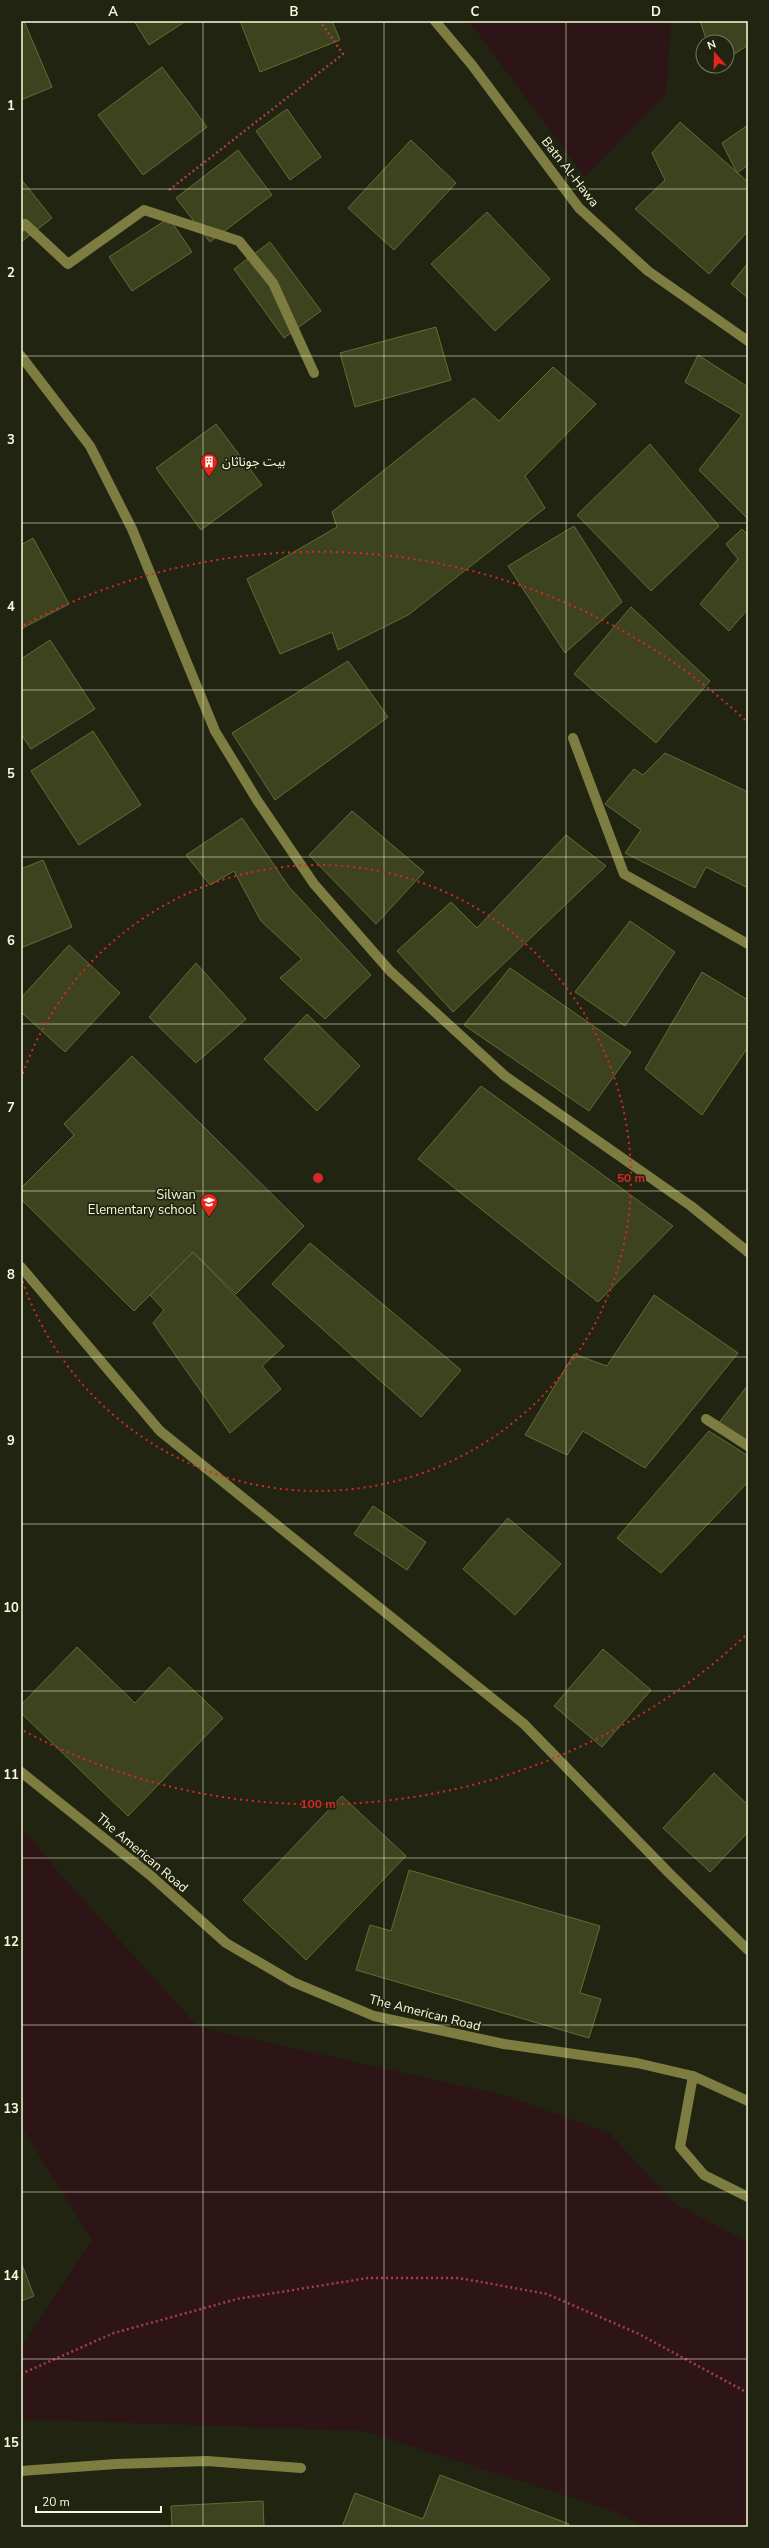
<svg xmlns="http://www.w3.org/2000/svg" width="769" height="2548" font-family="'Nunito Sans','Noto Sans Arabic',sans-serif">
  <rect width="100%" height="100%" fill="#212411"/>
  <!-- green -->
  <path fill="#2d1517" d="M 469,21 L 671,21 L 666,94 L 585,177 Z
    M 21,1827 L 61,1875 L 198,2027 L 507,2096 L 609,2133 L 675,2204 L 748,2242 L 748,2527 L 647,2527 L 610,2510 L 365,2431 L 21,2419 L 21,2348 L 92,2240 L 21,2126 Z"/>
  <!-- building -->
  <path fill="#3d431f" stroke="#636c34" d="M 21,21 L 24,21 L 52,87 L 21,100 Z
    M 134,21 L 186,21 L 149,45 Z
    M 240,21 L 332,21 L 340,40 L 260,72 Z
    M 700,21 L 748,21 L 748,45 L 727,59 L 727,42 L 707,42 Z
    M 162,67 L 207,127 L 143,175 L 98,115 Z
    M 287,109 L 321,157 L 290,180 L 256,131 Z
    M 680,122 L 748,182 L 748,231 L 709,274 L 635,209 L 665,180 L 652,153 Z
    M 748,125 L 748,165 L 737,173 L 722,143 Z
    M 411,140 L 456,183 L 394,250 L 348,208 Z
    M 238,150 L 272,195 L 210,242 L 176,198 Z
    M 21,179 L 52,218 L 21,242 Z
    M 487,212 L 550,279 L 495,331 L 431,264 Z
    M 169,218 L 192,252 L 132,291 L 109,257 Z
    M 270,242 L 321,311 L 284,338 L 234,269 Z
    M 748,263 L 748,298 L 731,284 Z
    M 436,327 L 451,380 L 355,407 L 340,353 Z
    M 698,355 L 748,387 L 748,519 L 699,470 L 742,415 L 685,382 Z
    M 553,367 L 596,404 L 525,476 L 545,508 L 408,615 L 338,650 L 332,632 L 280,654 L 247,579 L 337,527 L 332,512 L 474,398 L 499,421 Z
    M 216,424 L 262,485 L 201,530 L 156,468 Z
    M 650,444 L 719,526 L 651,591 L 577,515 Z
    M 574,526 L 622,602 L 565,653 L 508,566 Z
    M 742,529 L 748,535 L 748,609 L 729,631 L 700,604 L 738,559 L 726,544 Z
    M 33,538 L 69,604 L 21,629 L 21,545 Z
    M 631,607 L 710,681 L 656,743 L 574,674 Z
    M 50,640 L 95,709 L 31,749 L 21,734 L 21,659 Z
    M 348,661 L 388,717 L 275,800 L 232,733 Z
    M 93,731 L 141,805 L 79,845 L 31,771 Z
    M 665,753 L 748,792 L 748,888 L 706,867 L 695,888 L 625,853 L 641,830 L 605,804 L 634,769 L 643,775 Z
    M 352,811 L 424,872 L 376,924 L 309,855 Z
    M 242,818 L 289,887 L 371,975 L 325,1019 L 280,978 L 302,959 L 261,921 L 234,871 L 210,885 L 186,855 Z
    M 566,835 L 606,866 L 453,1012 L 397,951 L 451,902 L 477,928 Z
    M 43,860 L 72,927 L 21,948 L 21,869 Z
    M 630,921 L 675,952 L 625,1026 L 575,992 Z
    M 69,945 L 120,993 L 65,1052 L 21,1012 L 21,998 Z
    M 196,963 L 246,1019 L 196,1063 L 149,1017 Z
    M 510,968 L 631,1052 L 589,1111 L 464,1025 Z
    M 702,972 L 748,1000 L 748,1047 L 702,1115 L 645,1069 Z
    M 307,1014 L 360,1066 L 317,1111 L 264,1059 Z
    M 132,1056 L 304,1226 L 236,1294 L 193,1252 L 134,1311 L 21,1199 L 21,1188 L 74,1135 L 64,1124 Z
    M 481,1086 L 673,1226 L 598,1302 L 418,1159 Z
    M 310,1243 L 461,1370 L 421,1417 L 272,1284 Z
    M 193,1252 L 284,1346 L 262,1366 L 281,1389 L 230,1433 L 153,1323 L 164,1310 L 150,1295 Z
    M 654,1295 L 738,1353 L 645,1468 L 583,1431 L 567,1455 L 525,1435 L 574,1354 L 607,1366 Z
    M 748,1385 L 748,1446 L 718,1424 Z
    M 709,1431 L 748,1456 L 748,1482 L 661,1573 L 617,1538 Z
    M 373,1506 L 426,1542 L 407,1570 L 354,1534 Z
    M 508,1518 L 561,1564 L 515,1615 L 463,1569 Z
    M 77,1647 L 135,1703 L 169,1667 L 223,1718 L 128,1816 L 21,1713 L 21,1705 Z
    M 603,1649 L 651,1690 L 602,1747 L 554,1706 Z
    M 714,1773 L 748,1805 L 748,1832 L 710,1872 L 663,1828 Z
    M 342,1796 L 406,1856 L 306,1960 L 243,1900 Z
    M 409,1870 L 600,1926 L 580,1993 L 601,1999 L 589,2038 L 356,1970 L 370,1925 L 391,1931 Z
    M 21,2262 L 34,2296 L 21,2301 Z
    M 440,2475 L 569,2524 L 568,2527 L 342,2527 L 355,2493 L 423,2519 Z
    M 263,2501 L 264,2527 L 172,2527 L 171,2506 Z"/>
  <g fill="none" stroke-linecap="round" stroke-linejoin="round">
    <!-- path -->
    <path stroke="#aa3d48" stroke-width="2.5" stroke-dasharray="2 3" stroke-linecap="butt" d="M 169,190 L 343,54 L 320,21
      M 21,2374 L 114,2333 L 237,2299 L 368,2278 L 459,2278 L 547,2294 L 639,2334 L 748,2393"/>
    <!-- minor -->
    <path stroke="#7d7d42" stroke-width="10" d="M 435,21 L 472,65 L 579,208 L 648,271 L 748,341
      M 21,227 L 25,224 L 68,264 L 144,210 L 239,241 L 273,283 L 314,373
      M 21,356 L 90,446 L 132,529 L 215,731 L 257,800 L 314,884 L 390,971 L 505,1076 L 691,1206 L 748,1252
      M 573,738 L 624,874 L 748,944
      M 21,1267 L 160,1431 L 524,1724 L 669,1873 L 748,1950
      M 706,1419 L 748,1446
      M 21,1772 L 150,1875 L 226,1943 L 293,1982 L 374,2016 L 504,2044 L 637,2063 L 693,2076 L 748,2101
      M 693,2076 L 680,2147 L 704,2175 L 748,2197
      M 21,2471 L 116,2464 L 207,2461 L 301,2468"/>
  </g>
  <!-- grid -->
  <path fill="none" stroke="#f8fbd8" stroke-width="1" stroke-opacity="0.55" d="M 203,21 L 203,2527M 384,21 L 384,2527M 566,21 L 566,2527M 21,189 L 748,189M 21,356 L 748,356M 21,523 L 748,523M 21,690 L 748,690M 21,857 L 748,857M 21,1024 L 748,1024M 21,1191 L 748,1191M 21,1357 L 748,1357M 21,1524 L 748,1524M 21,1691 L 748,1691M 21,1858 L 748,1858M 21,2025 L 748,2025M 21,2192 L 748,2192M 21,2359 L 748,2359"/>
  <!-- distance rings -->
  <g fill="none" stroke="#d62828" stroke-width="2" stroke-dasharray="2 4">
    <path d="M21 1079A313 313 0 1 1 21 1277"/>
    <path d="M745 1636A626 626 0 0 1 24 1731M24 625A626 626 0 0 1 745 720"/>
  </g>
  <!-- icons -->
  <defs>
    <symbol id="building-pin" viewBox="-11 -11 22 30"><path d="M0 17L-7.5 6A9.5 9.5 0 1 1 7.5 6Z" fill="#e5251a" stroke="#212411"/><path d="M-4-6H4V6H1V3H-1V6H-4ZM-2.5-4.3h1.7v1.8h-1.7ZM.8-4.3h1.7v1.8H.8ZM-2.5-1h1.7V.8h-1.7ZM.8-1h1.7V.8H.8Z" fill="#fff"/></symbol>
    <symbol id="school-pin" viewBox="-11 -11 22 30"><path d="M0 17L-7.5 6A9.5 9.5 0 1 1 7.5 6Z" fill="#e5251a" stroke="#212411"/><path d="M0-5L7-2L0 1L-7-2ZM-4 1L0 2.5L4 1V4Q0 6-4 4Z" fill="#fff"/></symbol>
  </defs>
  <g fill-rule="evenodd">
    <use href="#building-pin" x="199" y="452" width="20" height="27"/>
    <use href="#school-pin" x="199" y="1192" width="20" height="27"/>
  </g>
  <g text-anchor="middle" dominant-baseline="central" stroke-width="3.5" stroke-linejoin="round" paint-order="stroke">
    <!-- street labels -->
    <g font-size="13" fill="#f8fbd8" stroke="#212411">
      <text transform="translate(570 172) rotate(52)">Batn Al-Hawa</text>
      <text transform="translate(142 1853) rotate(40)">The American Road</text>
      <text transform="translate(425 2013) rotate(14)">The American Road</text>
    </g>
    <!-- poi labels -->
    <g font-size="13" fill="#f8fbd8" stroke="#212411" text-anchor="start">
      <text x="222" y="462">بيت جوناثان</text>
      <text x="196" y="1195" text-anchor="end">Silwan<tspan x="196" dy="15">Elementary school</tspan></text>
    </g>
  </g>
  <circle cx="318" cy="1178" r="6" fill="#d62828" stroke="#212411" stroke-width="2"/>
  <g font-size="12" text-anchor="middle" font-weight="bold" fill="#d62828" stroke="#212411" stroke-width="3.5" stroke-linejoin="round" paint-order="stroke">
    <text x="631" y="1182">50 m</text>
    <text x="318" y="1808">100 m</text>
  </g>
  <!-- border -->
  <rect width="769" height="2548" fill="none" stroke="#212411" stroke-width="44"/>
  <!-- north arrow -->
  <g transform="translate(715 54) rotate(340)"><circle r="19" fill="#212411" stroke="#777a61"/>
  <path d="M0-3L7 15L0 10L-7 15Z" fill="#e5251a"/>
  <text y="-6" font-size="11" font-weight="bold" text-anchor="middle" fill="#f8fbd8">N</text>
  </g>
  <!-- scale -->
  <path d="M36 2506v6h125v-6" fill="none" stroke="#f8fbd8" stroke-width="2"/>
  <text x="42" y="2506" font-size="12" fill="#f8fbd8" stroke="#212411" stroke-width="3" paint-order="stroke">20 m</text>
  <rect x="22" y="22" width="725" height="2504" fill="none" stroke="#f8fbd8" stroke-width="1.5"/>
  <g font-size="13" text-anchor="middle" font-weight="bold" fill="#f8fbd8">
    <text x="113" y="16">A</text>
    <text x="294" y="16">B</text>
    <text x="475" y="16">C</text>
    <text x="656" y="16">D</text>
    <text x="11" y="110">1</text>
    <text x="11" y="277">2</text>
    <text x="11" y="444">3</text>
    <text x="11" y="611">4</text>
    <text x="11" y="778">5</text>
    <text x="11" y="945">6</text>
    <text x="11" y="1112">7</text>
    <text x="11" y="1279">8</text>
    <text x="11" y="1445">9</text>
    <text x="11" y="1612">10</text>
    <text x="11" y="1779">11</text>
    <text x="11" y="1946">12</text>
    <text x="11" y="2113">13</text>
    <text x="11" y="2280">14</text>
    <text x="11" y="2447">15</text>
  </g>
</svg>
